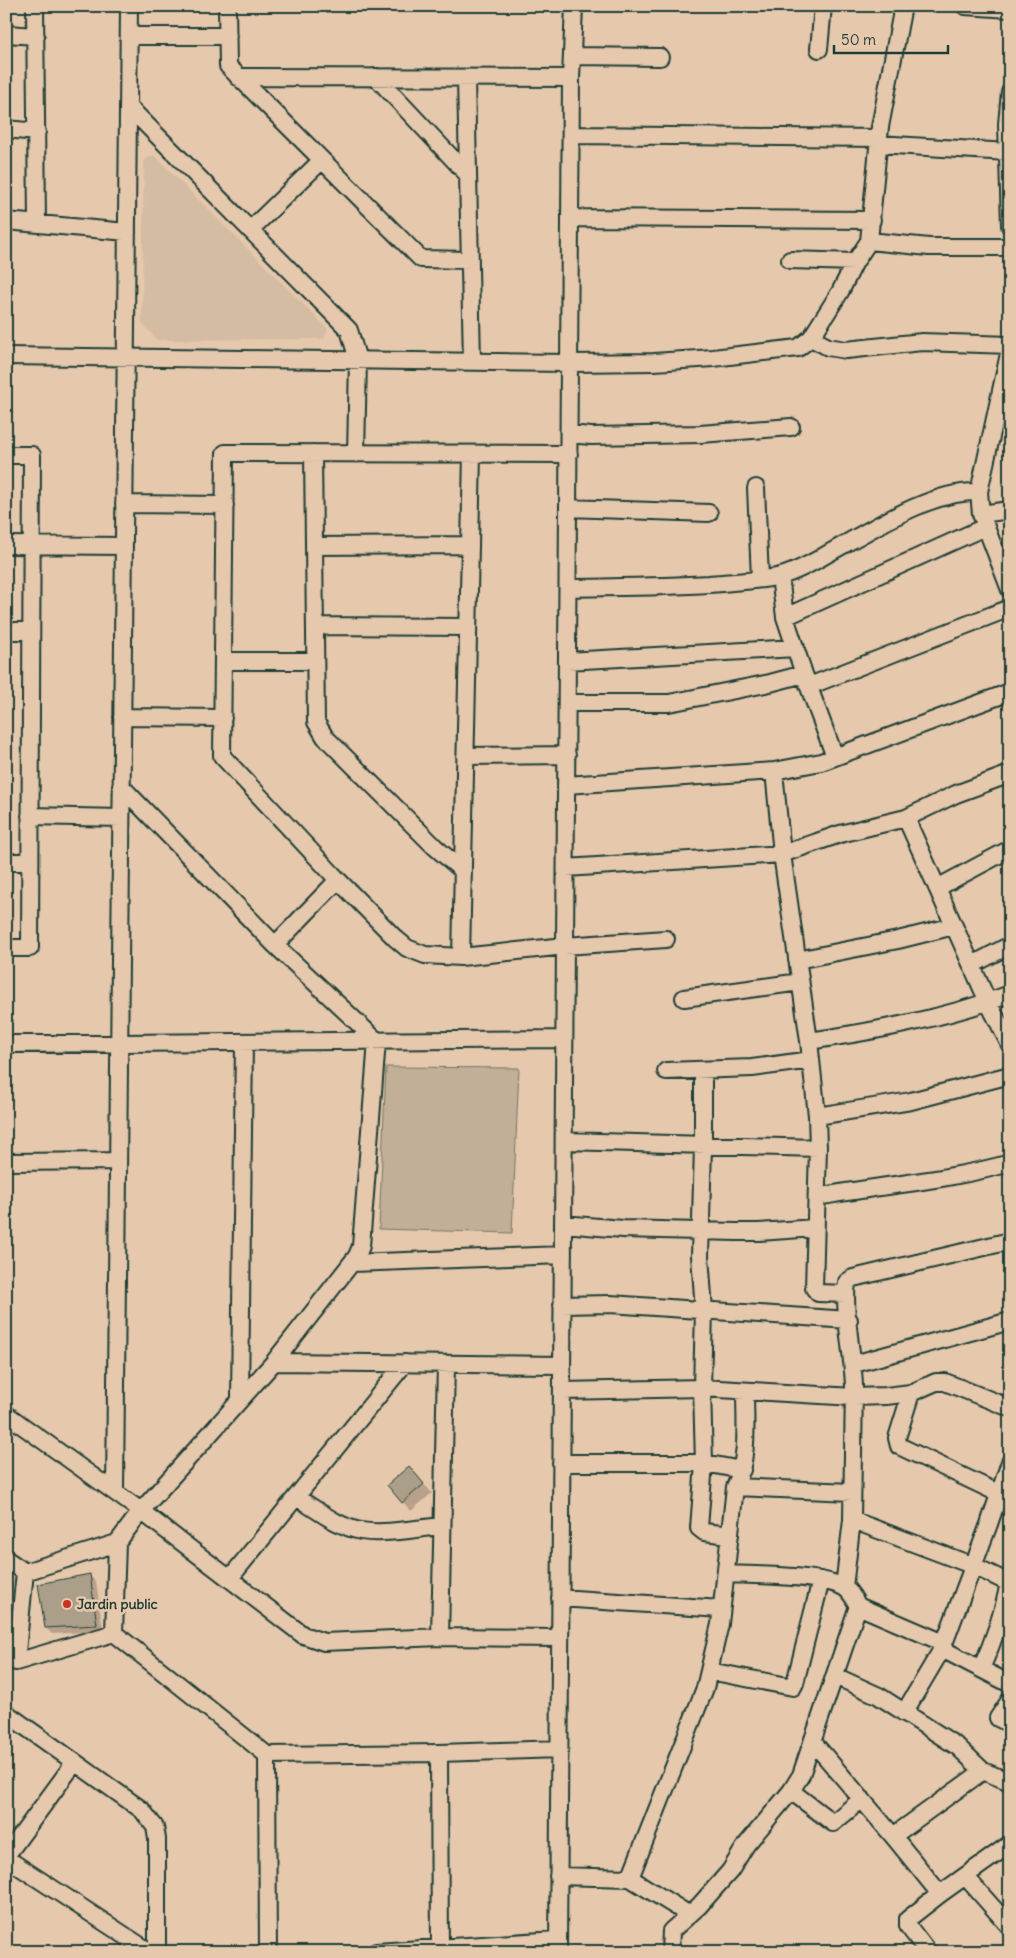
<svg xmlns="http://www.w3.org/2000/svg" width="1016" height="1958" font-family="Delius,sans-serif">
  <rect width="100%" height="100%" fill="#e6c8ad"/>
  <filter id="ink" filterUnits="userSpaceOnUse"><feTurbulence type="fractalNoise" baseFrequency=".02" numOctaves="2"/><feDisplacementMap in="SourceGraphic" scale="10" xChannelSelector="R" yChannelSelector="G"/><feConvolveMatrix kernelMatrix="1 2 1 2 8 2 1 2 1" color-interpolation-filters="sRGB"/></filter>
  <g filter="url(#ink)">
    <!-- built -->
    <path fill="#d4bca2" d="M 154,155 L 328,329 L 324,339 L 157,340 L 142,323 L 144,160 Z"/>
    <!-- green -->
    <path fill="#c2af97" stroke="#707666" d="M 386,1067 L 519,1068 L 512,1233 L 379,1229 Z"/>
    <!-- shadow -->
    <path fill="#0003" d="M 409,1468 L 432,1493 L 411,1511 L 403,1502 Z
      M 89,1575 L 96,1582 L 103,1631 L 52,1634 L 46,1628 Z"/>
    <!-- building -->
    <path fill="#ab9f8a" stroke="#1f3d34" d="M 409,1466 L 424,1484 L 402,1503 L 387,1485 Z
      M 90,1574 L 97,1625 L 45,1628 L 38,1584 Z"/>
    <g fill="none" stroke-linecap="round" stroke-linejoin="round">
      <defs>
        <path id="minor" d="M 35,6 L 37,224
          M 227,6 L 228,66 L 421,259 L 470,260
          M 965,6 L 1010,9
          M 6,34 L 36,36
          M 129,36 L 228,36
          M 819,49 L 823,6
          M 572,56 L 660,57
          M 238,77 L 571,78
          M 376,77 L 468,175
          M 466,78 L 472,362
          M 1010,92 L 1007,124 L 1010,226
          M 128,106 L 349,330 L 358,360 L 356,454
          M 6,129 L 37,132
          M 572,135 L 879,138
          M 878,144 L 1008,152
          M 571,218 L 872,220
          M 6,221 L 127,232
          M 250,230 L 322,160
          M 869,241 L 929,247 L 1010,247
          M 790,260 L 855,262
          M 811,338 L 828,347 L 846,350 L 922,342 L 1010,345
          M 1010,349 L 979,492 L 981,514 L 1010,590
          M 6,356 L 570,363 L 654,362 L 713,358 L 798,348 L 811,338 L 840,292 L 855,262 L 869,241 L 880,127 L 903,6
          M 569,434 L 591,436 L 700,434 L 791,427
          M 313,453 L 316,722 L 325,737 L 435,847 L 463,871
          M 569,454 L 225,453 L 222,756 L 338,880 L 395,938 L 407,948 L 425,955 L 461,957 L 565,946 L 666,939
          M 6,455 L 32,455 L 30,948 L 6,948
          M 756,488 L 760,578
          M 124,504 L 225,505
          M 568,508 L 709,513
          M 981,514 L 1010,510
          M 6,545 L 124,546
          M 314,546 L 470,545
          M 780,576 L 785,617 L 804,674 L 835,757
          M 568,588 C 615,587 662,587 709,584 C 732,582 758,581 781,576 C 798,571 814,562 829,553 C 871,530 931,490 979,492
          M 785,617 L 985,527
          M 315,626 L 468,627
          M 6,631 L 31,631
          M 223,661 L 315,661
          M 567,661 L 796,648
          M 809,686 L 1010,608
          M 567,703 L 669,703 L 770,683 L 804,674
          M 122,717 L 223,718
          M 465,756 L 567,755
          M 774,771 L 782,854 L 809,1041 L 817,1116 L 818,1148 L 814,1288 L 818,1293 L 846,1294
          M 566,785 L 774,771 L 821,762 L 1010,692
          M 30,816 L 121,818
          M 906,818 L 988,1002 L 1010,1045
          M 6,862 L 30,862
          M 566,868 L 782,854 L 840,834 L 906,818 L 956,794 L 1010,774
          M 937,888 L 1010,849
          M 275,945 L 338,880
          M 461,957 L 472,454
          M 797,960 L 898,940 L 954,926
          M 972,965 L 1010,945
          M 684,998 L 800,982
          M 809,1041 C 876,1031 946,1018 1010,994
          M 6,1044 L 564,1039
          M 703,1070 L 703,1146 L 700,1256 L 704,1310 L 702,1388 L 704,1463 L 699,1528 L 704,1532 L 730,1535
          M 666,1071 L 752,1068 L 811,1060
          M 817,1116 L 911,1101 L 1010,1075
          M 564,1141 L 818,1148
          M 6,1162 L 118,1161
          M 817,1197 C 881,1185 947,1181 1010,1163
          M 563,1224 L 623,1229 L 736,1232 L 759,1232 L 815,1228
          M 353,1263 L 563,1255
          M 562,1305 L 610,1304 L 849,1320
          M 274,1362 L 562,1365
          M 854,1364 L 1010,1321
          M 562,1391 L 702,1388 L 854,1397 L 886,1396 L 911,1393 L 936,1382 L 945,1382 L 1010,1408
          M 911,1393 L 897,1438 L 899,1446 L 998,1493
          M 240,1399 L 244,1042
          M 6,1414 L 141,1511 L 303,1635 L 324,1642 L 440,1637 L 560,1638
          M 561,1463 L 704,1463 L 742,1470
          M 735,1487 L 852,1492
          M 115,1492 L 129,6
          M 296,1497 C 316,1509 338,1527 361,1531 C 385,1535 418,1528 442,1526
          M 852,1520 L 974,1566 L 1009,1583 C 1003,1615 994,1640 981,1669
          M 117,1543 L 141,1511 L 274,1362 L 357,1256 L 361,1246 L 377,1041 L 275,945 L 121,786
          M 117,1543 L 114,1633 L 16,1662 L 25,1572 Z
          M 6,1559 L 25,1572
          M 726,1574 C 752,1575 826,1575 845,1588 C 851,1592 854,1599 858,1606 L 944,1643
          M 230,1578 L 405,1363
          M 844,1587 L 852,1520 L 854,1386 C 853,1354 843,1311 847,1282 L 853,1278 L 1010,1241
          M 560,1598 L 721,1609
          M 114,1633 L 267,1755 L 268,1952
          M 440,1637 L 446,1364
          M 942,1649 L 1010,1684
          M 709,1671 L 793,1687 L 795,1683 L 821,1580
          M 835,1676 L 879,1696 L 958,1747 L 983,1771 L 1010,1782
          M 1010,1700 L 998,1718 L 1010,1724
          M 6,1713 L 142,1810 L 155,1827 L 157,1839 L 157,1952
          M 904,1713 L 942,1649 L 989,1524 L 1010,1462
          M 813,1742 L 893,1836 L 940,1894
          M 439,1753 L 440,1952
          M 267,1755 L 439,1753 L 559,1749
          M 791,1791 L 833,1823 L 862,1799
          M 893,1836 L 983,1771
          M 6,1856 L 75,1762
          M 6,1858 L 150,1952
          M 558,1876 L 630,1878 L 688,1914
          M 965,1876 L 1010,1927
          M 630,1878 L 705,1688 L 720,1624 L 735,1487 C 749,1458 745,1422 745,1391
          M 376,1952 L 557,1940
          M 558,1952 L 571,78 L 574,6
          M 670,1952 L 671,1931 L 699,1906 L 730,1871 L 746,1845 L 791,1791 L 801,1775 L 858,1606
          M 928,1952 L 908,1926 L 908,1919 L 940,1894 L 1010,1844"/>
      </defs>
      <!-- minor casing -->
      <use href="#minor" stroke="#1f3d34" stroke-width="20"/>
      <!-- minor -->
      <use href="#minor" stroke="#e6c8ad" stroke-width="16"/>
    </g>
  </g>
  <!-- markers -->
  <circle fill="#c8321e" stroke="#e6c8ad" stroke-width="2" cx="67" cy="1604" r="5"/>
  <g text-anchor="middle" dominant-baseline="central" stroke-width="5" stroke-linejoin="round" paint-order="stroke">
    <!-- poi labels -->
    <g font-size="14" font-weight="bold" fill="#1f3d34" stroke="#e6c8ad" text-anchor="start">
      <text x="77" y="1604">Jardin public</text>
    </g>
  </g>
  <!-- margin -->
  <rect width="1016" height="1958" fill="none" stroke="#e6c8ad" stroke-width="25"/>
  <rect x="12" y="12" width="991" height="1933" fill="none" stroke="#1f3d34" stroke-width="2" filter="url(#ink)"/>
  <!-- scale -->
  <path d="M834 45v8h114v-8" fill="none" stroke="#1f3d34" stroke-width="2.5"/>
  <text x="841" y="45" font-size="15" fill="#1f3d34" stroke="#e6c8ad" stroke-width="4" paint-order="stroke">50 m</text>
</svg>
